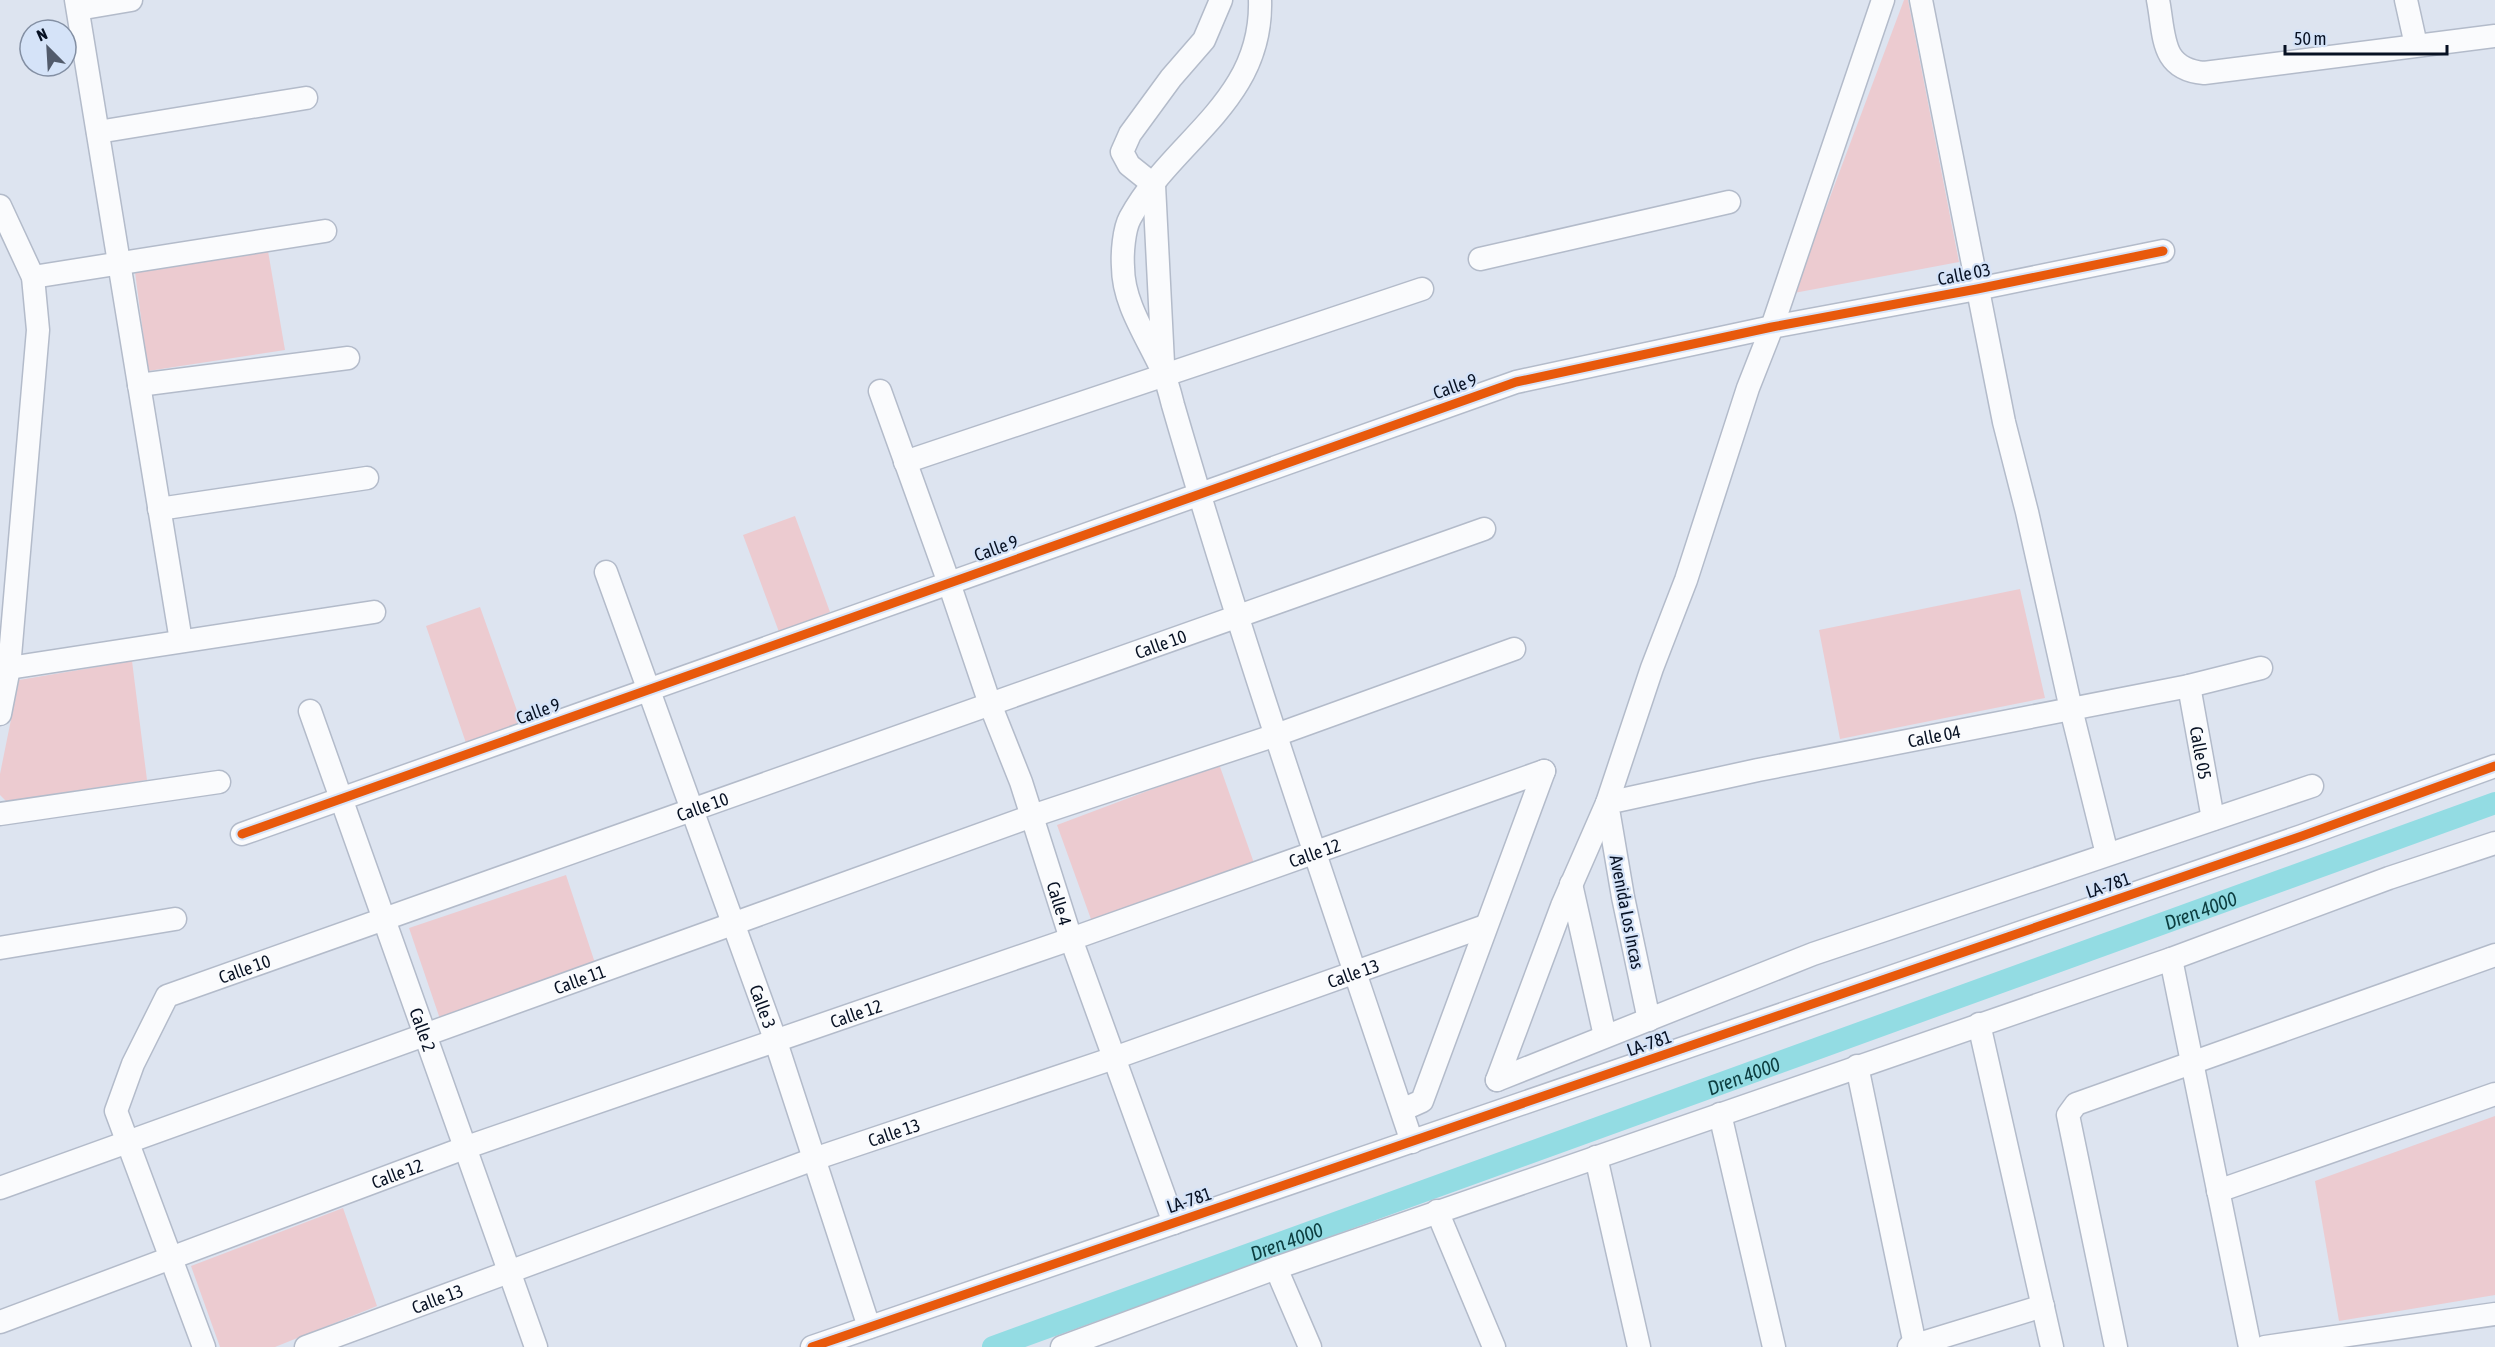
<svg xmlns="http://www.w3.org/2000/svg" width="2495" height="1347" font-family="'Asap Condensed',sans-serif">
  <rect width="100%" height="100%" fill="#dde4f0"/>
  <!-- green -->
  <path fill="#eccbd0" d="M 1904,0 L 1908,0 L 1959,262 L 1794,293 Z
    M 268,251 L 285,350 L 148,371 L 135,272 Z
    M 795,516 L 830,612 L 779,632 L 743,535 Z
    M 2020,589 L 2045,698 L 1840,739 L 1819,630 Z
    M 480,607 L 521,722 L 466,743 L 426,626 Z
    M 132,661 L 147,780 L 6,801 L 0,795 L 0,774 L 19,680 Z
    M 1219,764 L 1254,863 L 1092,922 L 1057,825 Z
    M 566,875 L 595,963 L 440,1019 L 409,928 Z
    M 2495,1116 L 2495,1295 L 2339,1321 L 2315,1181 Z
    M 343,1208 L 377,1306 L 275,1347 L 220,1347 L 191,1266 Z"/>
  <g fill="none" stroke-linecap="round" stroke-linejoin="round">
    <!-- canal -->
    <path stroke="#93dce3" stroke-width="22" id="s1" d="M 993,1347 L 2495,803"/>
    <defs>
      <g id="minor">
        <path d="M 76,0 L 181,641"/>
        <path d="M 1260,0 C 1263,102 1172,140 1130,218 C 1124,229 1122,253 1123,267 C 1123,303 1147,337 1162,370 C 1167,381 1170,393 1173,405 C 1245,653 1330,897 1412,1142"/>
        <path d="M 1921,0 L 2004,422 L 2027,512 L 2071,709 L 2107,854"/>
        <path d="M 2158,0 C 2165,36 2160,69 2204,73 L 2495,36"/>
        <path d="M 2406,0 L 2416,45"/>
        <path d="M 78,9 L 131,0"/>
        <path d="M 98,132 L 306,98"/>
        <path d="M 0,206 L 33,277 L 38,330 L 9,668 L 0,714"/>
        <path d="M 1480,259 L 1729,202"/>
        <path d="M 33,277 L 325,231"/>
        <path d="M 1163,363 L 1154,185 L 1129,165 L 1122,152 L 1130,134 L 1171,78 L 1204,40 L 1221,0"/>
        <path d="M 139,385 L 348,358"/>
        <path id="s2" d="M 880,391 L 949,583 L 990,704 L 1021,782 L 1071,939 L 1174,1223"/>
        <path d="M 905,462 L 1422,289"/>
        <path d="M 159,509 L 367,478"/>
        <path id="s3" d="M 606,572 L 775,1039 L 869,1327"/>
        <path d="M 9,668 L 374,612"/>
        <path id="s4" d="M 2189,686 L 2213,819"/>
        <path id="s5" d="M 310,711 L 536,1347"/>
        <path d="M 0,814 L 219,782"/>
        <path d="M 242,834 L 1516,382 L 1772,327 L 1977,289 L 2163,251"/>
        <path d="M 1571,884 L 1605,1036"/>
        <path d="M 0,948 L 175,919"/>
        <path d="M 2171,959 L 2250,1347"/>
        <path id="s6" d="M 1649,1020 L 1623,897 L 1607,803 L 1758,770 L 2189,686 L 2261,668"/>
        <path d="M 1979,1024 L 2052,1347"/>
        <path d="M 1857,1066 L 1915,1345"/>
        <path d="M 1497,1080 L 1562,906 L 1607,803 L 1652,668 L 1686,580 L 1748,388 L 1772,327 L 1883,0"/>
        <path d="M 1497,1080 L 1813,954 L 2312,786"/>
        <path d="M 1402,1110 L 1422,1101 L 1544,771"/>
        <path d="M 1720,1114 L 1774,1347"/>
        <path d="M 1596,1157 L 1639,1347"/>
        <path id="s7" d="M 0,1188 L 1032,816 L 1276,735 L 1514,649"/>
        <path d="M 2218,1191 L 2495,1094"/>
        <path d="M 1437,1211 L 1494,1347"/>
        <path d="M 1276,1268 L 1310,1347"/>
        <path id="s8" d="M 0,1322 L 467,1147 L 1071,939 L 1544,771"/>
        <path id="s9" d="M 204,1347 L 116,1111 L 133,1064 L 167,996 L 1484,529"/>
        <path id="s10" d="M 306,1347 L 814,1159 L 1114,1058 L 1485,926"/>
        <path d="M 812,1347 L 2302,836 L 2495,766"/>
        <path d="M 1062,1347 L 1276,1268 L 2171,959 L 2389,878 L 2495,843"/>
        <path d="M 1909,1347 L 2043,1306"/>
        <path d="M 2116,1347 L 2068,1115 L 2076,1104 L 2495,955"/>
        <path d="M 2265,1347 L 2495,1314"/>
      </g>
    </defs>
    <!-- minor casing -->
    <use href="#minor" stroke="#b3bbca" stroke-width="25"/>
    <!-- minor -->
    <use href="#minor" stroke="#fafbfd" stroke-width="22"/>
    <defs>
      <path id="cycleway" d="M 242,834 L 1516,382 L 1772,327 L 1977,289 L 2163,251
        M 812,1347 L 2302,836 L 2495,766"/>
    </defs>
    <!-- cycleway casing -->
    <use href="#cycleway" stroke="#d5e3f8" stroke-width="13"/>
    <!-- cycleway -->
    <use href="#cycleway" stroke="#e8590c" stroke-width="9"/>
  </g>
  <g text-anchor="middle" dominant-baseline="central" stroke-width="4.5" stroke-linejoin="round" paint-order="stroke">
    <!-- street labels -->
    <g font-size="18" fill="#071123" stroke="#d5e3f8">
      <text transform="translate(1964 274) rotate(-11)">Calle 03</text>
      <text transform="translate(1455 386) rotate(-19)">Calle 9</text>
      <text transform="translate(996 548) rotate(-20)">Calle 9</text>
      <text stroke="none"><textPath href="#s9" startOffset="1432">Calle 10</textPath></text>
      <text transform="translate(538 711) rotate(-20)">Calle 9</text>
      <text stroke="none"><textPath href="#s6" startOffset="555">Calle 04</textPath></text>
      <text stroke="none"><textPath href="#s4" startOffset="68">Calle 05</textPath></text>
      <text stroke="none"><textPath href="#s9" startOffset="946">Calle 10</textPath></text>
      <text stroke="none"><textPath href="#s8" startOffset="1396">Calle 12</textPath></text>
      <text transform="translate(2108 885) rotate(-19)">LA-781</text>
      <text stroke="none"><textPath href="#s2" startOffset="543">Calle 4</textPath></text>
      <text transform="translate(1627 912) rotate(79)">Avenida Los Incas</text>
      <text stroke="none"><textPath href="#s9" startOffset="460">Calle 10</textPath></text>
      <text stroke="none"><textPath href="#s10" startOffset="1112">Calle 13</textPath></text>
      <text stroke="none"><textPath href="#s7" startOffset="616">Calle 11</textPath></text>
      <text stroke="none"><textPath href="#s3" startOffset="462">Calle 3</textPath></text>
      <text stroke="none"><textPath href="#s8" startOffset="910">Calle 12</textPath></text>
      <text stroke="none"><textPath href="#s5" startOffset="338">Calle 2</textPath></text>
      <text transform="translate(1649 1043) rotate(-19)">LA-781</text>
      <text stroke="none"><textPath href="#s10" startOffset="626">Calle 13</textPath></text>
      <text stroke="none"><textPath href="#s8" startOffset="424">Calle 12</textPath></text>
      <text transform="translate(1189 1200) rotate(-19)">LA-781</text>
      <text stroke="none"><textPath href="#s10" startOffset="140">Calle 13</textPath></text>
    </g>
    <!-- water labels -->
    <g font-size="20" font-style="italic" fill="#0c3d3f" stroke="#d5e3f8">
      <text stroke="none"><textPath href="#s1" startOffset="1284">Dren 4000</textPath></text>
      <text stroke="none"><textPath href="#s1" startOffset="798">Dren 4000</textPath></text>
      <text stroke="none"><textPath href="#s1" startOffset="312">Dren 4000</textPath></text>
    </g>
  </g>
  <!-- north arrow -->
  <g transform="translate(48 48) rotate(336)"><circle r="28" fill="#d5e3f8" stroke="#838fa3" stroke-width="1.5"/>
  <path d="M0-4.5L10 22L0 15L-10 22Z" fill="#525b6b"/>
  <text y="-9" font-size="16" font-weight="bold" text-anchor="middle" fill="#071123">N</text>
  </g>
  <!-- scale -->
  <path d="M2285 45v9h162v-9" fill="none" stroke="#071123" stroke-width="3"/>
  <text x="2294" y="45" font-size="18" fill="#071123" stroke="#d5e3f8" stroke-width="4.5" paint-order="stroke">50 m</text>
</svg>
